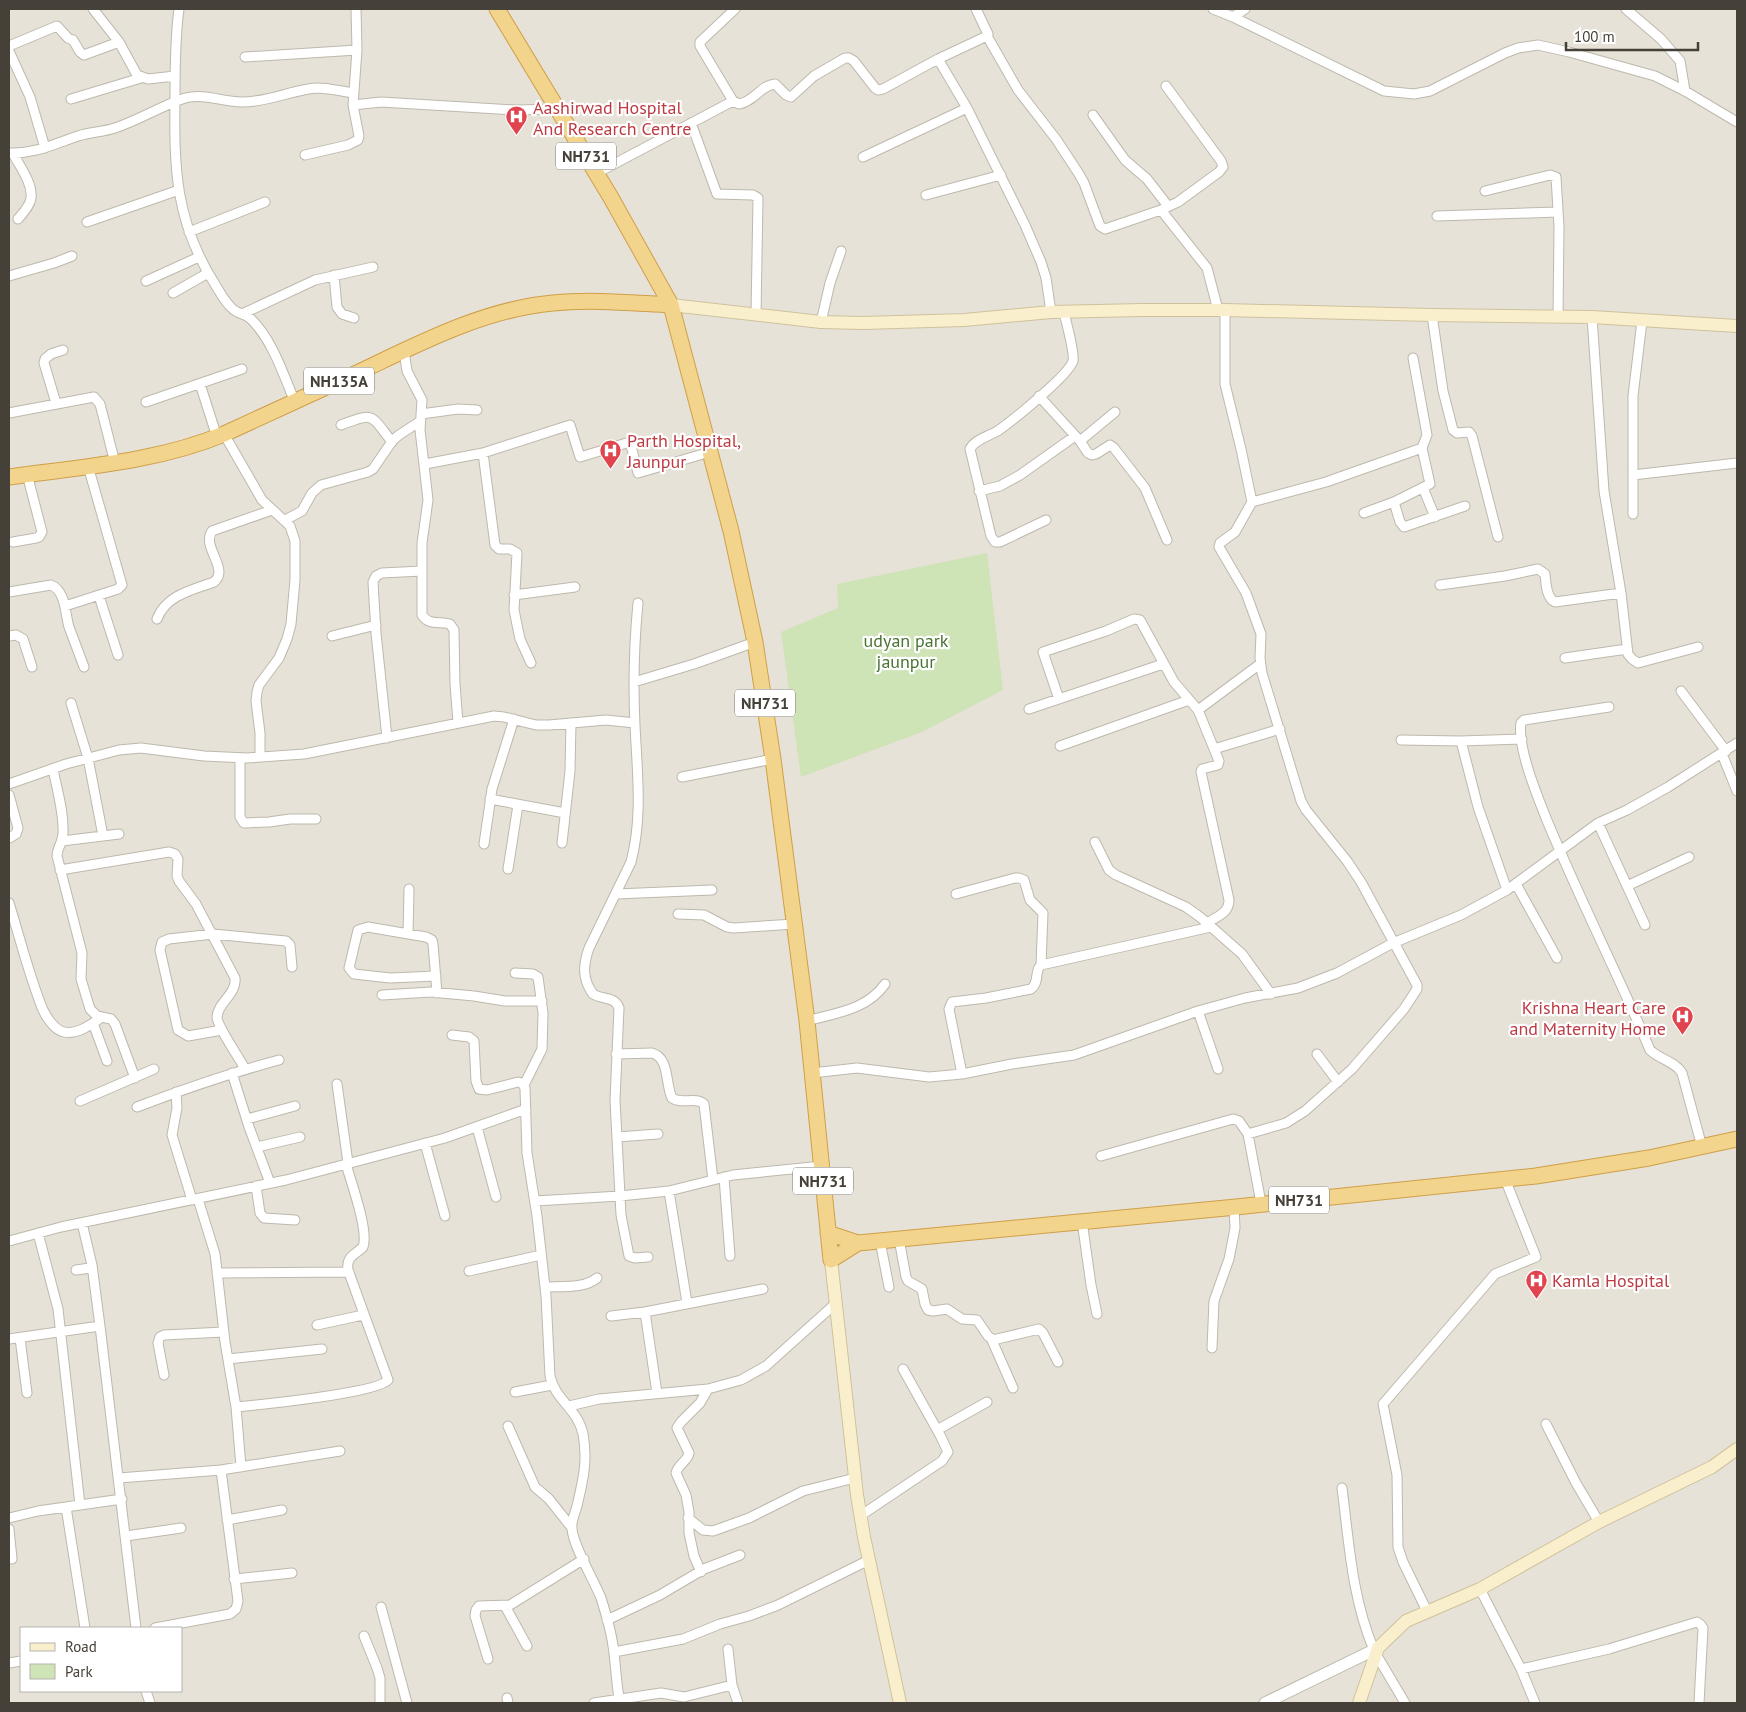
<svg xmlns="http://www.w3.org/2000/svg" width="1746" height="1712" font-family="'PT Sans',sans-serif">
  <rect width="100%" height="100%" fill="#f3f0e9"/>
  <!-- residential -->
  <path fill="#e7e2d8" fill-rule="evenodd" d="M 9,9 L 1737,9 L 1737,1703 L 9,1703 ZM 21,1628 L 181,1628 L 181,1691 L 21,1691 Z"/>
  <!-- green -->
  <path fill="#cee3b6" d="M 987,553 L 1003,690 L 922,732 L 801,777 L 781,632 L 838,608 L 837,584 Z"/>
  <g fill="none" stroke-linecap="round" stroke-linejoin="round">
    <defs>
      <path id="minor" d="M 93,9 L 119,42 L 137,75 L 148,79 L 175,76
        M 179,9 C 175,38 175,67 175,96 C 174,169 175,222 216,286 C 221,294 226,304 234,310 C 239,314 246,314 251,319 C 273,341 283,374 295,402
        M 735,9 L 700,42 L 700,46 L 733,101 L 739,104 C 755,101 761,85 775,84 L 786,95 L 791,97 L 814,76 L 845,58 L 849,58 L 854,61 L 875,88 L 878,90 L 883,89 L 938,59 L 987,36 L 988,34 L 976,9
        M 1213,9 L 1233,17 L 1384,91 L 1414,94 L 1430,91 L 1505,53 L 1518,48 L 1538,45 L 1569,52 L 1655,76 L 1685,91 L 1737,122
        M 1626,9 L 1661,39 L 1680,61 L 1685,91
        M 1233,17 L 1245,9
        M 987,36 L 1018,90 L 1056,139 L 1079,174 L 1084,183 L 1100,226 L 1105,229 L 1161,210 L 1178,202 L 1219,172 L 1223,167 L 1221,161 L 1166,86
        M 9,46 L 57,26 L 68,38 L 73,40 L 80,52 L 84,55 L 119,42
        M 9,51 L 30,97 L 45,148
        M 245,57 L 357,50
        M 938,59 L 967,108 L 1025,225 L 1041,262 L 1046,278 L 1051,312
        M 71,99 L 141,78
        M 353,105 L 381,102 L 516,110 L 559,109
        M 1093,115 L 1125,160 L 1147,179 L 1168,206
        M 691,123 L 717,194 L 753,195 L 758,198 L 756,315
        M 9,153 C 35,154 54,144 78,136 C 90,132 103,132 115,128 C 139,120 161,106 185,98 C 205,93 222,102 242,102 C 266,102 285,93 308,89 C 323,86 339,91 354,93
        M 13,153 C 19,166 33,183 31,198 C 30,206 23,213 18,219
        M 305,155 L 348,145 L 358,140 L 359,136 L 353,105 L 357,50 L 356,9
        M 863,157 L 967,108
        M 597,173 L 733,101
        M 1485,191 L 1550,175 L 1556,177 L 1559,227 L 1558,317
        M 926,195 L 1001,175
        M 1161,210 L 1207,268 L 1218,310
        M 1437,216 L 1558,212
        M 87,222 L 179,190
        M 189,232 L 265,202
        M 334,275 L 337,307 L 342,314 L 354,318
        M 9,276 L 54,263 L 72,256
        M 146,281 L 199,257
        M 173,293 L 208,273
        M 1225,310 L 1225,384 L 1241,449 L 1252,502 L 1235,532 L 1220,543 L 1219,547 L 1246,593 L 1261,634 L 1260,658 L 1262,673 L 1301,801 L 1306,810 L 1347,861 L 1361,882 L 1417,985 L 1417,989 L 1404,1009 L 1352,1069 L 1305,1111 L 1286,1123 L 1248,1134
        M 242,314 L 315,280 L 373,267
        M 1432,315 L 1443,391 L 1453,430 L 1457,433 L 1469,432 L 1472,436 L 1498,537
        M 1592,317 L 1604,491 L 1621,593 L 1628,654 L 1632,659 L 1638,663 L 1698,647
        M 821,322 L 830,283 L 841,251
        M 404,351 L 407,371 L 422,400 L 420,430 L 428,500 L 422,543 L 422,615 C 429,626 439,621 450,624 L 454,630 L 455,684 L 458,723
        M 200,384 L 217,437
        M 1039,396 L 1080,441 L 1088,453 L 1092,455 L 1096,454 L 1110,445 L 1114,448 L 1145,488 L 1167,540
        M 146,402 L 242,369
        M 56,403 L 44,363 L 45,359 L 51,354 L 63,350
        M 9,413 L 94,397 L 100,404 L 115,463
        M 421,414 L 458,409 L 477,410
        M 341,425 C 375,412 370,414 392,442
        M 224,434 L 262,500 L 290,526 L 295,541 L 295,580 L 291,624 L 287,639 L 279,658 L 259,685 L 257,692 L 256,701 L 260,733 L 260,757
        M 1080,441 L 1115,412
        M 483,453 L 495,545 L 499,549 L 510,549 L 517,553 L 514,610 L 520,639 L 531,663
        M 425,464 L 483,453 L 570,425 L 580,457 L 630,442 L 638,473 L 710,452
        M 1633,475 L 1737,463
        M 1423,488 L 1435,517
        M 979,491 L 1000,486 L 1020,475 L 1075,436
        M 1252,502 L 1326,482 L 1422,448 L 1427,435 L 1413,358
        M 1394,502 L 1400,522 L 1404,527 L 1465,506
        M 1364,513 L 1394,502 L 1430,484 L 1422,448
        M 1633,514 L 1633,396 L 1642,321
        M 285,520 L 302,511 L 312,493 L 321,485 L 368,472 L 373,469 L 393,440 L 399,435 L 419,422
        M 1046,520 L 1000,542 L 995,542 L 991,536 L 970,449 C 975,439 990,436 999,430 C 1013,420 1069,375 1073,361 C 1075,353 1066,322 1064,312
        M 13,542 L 36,538 L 39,537 L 42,532 L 27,474
        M 1440,585 L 1505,576 L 1538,569 L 1545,574 C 1546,583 1546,598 1555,602 L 1621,593
        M 9,592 L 51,585 C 66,591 65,614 69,627 C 74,640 79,654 84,667
        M 514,595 L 575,587
        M 99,596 L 118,655
        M 638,603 C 634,644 633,684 635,725 C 637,771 643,816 631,862 L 589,948 C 583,965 582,979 593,994 C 602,1000 615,996 619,1008 L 615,1100 L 621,1215 L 629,1256 L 635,1258 L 648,1257
        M 65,606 L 118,589 L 122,585 L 88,466
        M 157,619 C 166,595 192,590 214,582 C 230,569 201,547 212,531 L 272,510
        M 9,636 L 16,635 L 23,639 L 32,667
        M 332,636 L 376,625
        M 1565,658 L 1627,649
        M 634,682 L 694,664 L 755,642
        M 1681,691 L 1726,751
        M 1059,699 L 1043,652 L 1106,631 L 1134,619 L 1140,620 L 1174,682 L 1198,710 L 1219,761 L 1218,765 L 1202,769 L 1201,772 L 1229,900 C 1229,913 1218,916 1207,923
        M 71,703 L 88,758 L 103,836
        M 1609,707 L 1524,720 L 1521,723 C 1517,747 1537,795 1546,818 C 1578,896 1617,972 1650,1050 C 1659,1059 1676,1062 1682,1073 L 1702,1147
        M 1029,709 L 1163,664
        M 1198,710 L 1260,664
        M 387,738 L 376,633 L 373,582 L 376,576 L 382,573 L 422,571
        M 1401,740 L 1461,741 L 1522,739
        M 1461,741 L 1478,807 L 1507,890
        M 1060,746 L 1189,700
        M 1214,749 L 1280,729
        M 1722,754 L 1737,791
        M 240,758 L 240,817 L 244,823 L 269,822 L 290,819 L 316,819
        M 53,769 C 57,790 64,812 63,833 C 63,842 57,848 57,856 L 82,953 L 81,979 L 90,1009 L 97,1016 L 111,1019 L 115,1024 L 135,1078
        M 682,777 L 773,759
        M 9,784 L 66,764 L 119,750 L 141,748 L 204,756 L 247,758 L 304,754 L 494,716 L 504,717 L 536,725 L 549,725 L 606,720 L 635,723
        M 9,795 L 18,828 L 16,834 L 9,838
        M 490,799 L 565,813
        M 1598,823 L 1645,925
        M 62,841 L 119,834
        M 1095,842 L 1109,870 L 1116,875 L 1186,907 L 1200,917 L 1242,954 L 1271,994
        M 562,843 L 570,771 L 571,723
        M 484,844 L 492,789 L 514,719
        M 508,869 L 518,805
        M 60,870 L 169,852 L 175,854 L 178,859 L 177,876 L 179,881 L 196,904 L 235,978 C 237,994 218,1002 217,1017 C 217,1026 240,1059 245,1069
        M 1516,884 L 1557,958
        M 1627,886 L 1689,857
        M 616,894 L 712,890
        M 956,894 L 1015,878 L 1019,878 L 1024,880 L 1030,900 L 1043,913 L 1041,965
        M 9,903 C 20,938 29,976 43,1010 C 47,1018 55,1030 64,1032 C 77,1035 92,1024 102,1017
        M 678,914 L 704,915 L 727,927 L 734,928 L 794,924
        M 408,934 L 409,889
        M 515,973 L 533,974 L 538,977 L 543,1013 L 542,1049 L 524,1085
        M 436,976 L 390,978 L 354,974 L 349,968 L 358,930 L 368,927 L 426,937 L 432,940 L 433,944 L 437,993
        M 382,995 L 431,992 L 474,996 L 505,1001 L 542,1001
        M 1198,1011 L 1218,1069
        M 807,1021 C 835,1013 867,1010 885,984
        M 93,1023 L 107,1061
        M 222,1030 L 188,1036 L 178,1030 L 160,950 L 162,942 L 169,939 L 213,934 L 286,941 L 290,945 L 292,967
        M 452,1035 L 469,1037 L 474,1041 L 476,1081 L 479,1089 L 487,1090 L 518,1082 L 522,1083 L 525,1088 L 527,1153 L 537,1216 L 546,1296 L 550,1376 C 555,1400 578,1409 583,1434 C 588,1461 583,1480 577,1506 C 575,1513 571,1521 572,1528 C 572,1544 594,1580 601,1598 C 606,1614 611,1630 613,1646 C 616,1665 616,1684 620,1703
        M 616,1054 L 652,1053 C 670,1058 665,1084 672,1098 C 682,1105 695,1096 704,1104 L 713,1180
        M 1317,1054 L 1338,1082
        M 232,1073 L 249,1127 L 270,1183
        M 812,1073 L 857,1068 L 929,1077 L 962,1074 L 1012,1064 L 1074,1055 L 1198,1011 L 1245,998 L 1298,988 L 1337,973 L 1393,943 L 1461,915 L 1507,890 L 1598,823 L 1627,810 L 1668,787 L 1737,743
        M 962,1074 L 949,1009 L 952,1002 L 986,998 L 1031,989 C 1040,982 1034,971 1041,965 L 1211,927
        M 337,1084 L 348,1163
        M 176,1092 L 177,1108 L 172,1135 L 192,1200
        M 80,1101 L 154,1069
        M 137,1107 C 184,1089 230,1073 279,1060
        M 247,1119 L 295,1106
        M 477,1127 L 496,1197
        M 617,1137 L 658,1134
        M 425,1143 L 445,1216
        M 257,1147 L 300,1137
        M 1101,1156 L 1233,1119 L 1239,1121 L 1248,1134 L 1261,1203
        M 724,1177 L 730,1256
        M 256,1186 L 260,1213 L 264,1218 L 295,1220
        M 669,1191 L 687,1303
        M 198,1199 L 215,1254 L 217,1271 L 225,1342 L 236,1407 L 241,1467
        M 535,1201 L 620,1196 L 669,1191 L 733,1175 L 822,1166
        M 1082,1221 L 1091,1285 L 1097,1314
        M 38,1233 L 58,1309 L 80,1505
        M 899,1239 L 906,1277 L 908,1281 L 922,1289 L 925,1304 L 928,1310 L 933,1311 L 947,1309 L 962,1319 L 977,1320 L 988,1336 L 993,1340 L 1039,1329 L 1043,1333 L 1058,1362
        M 9,1241 L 61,1227 L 286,1180 L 445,1138 L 526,1109
        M 880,1241 L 889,1287
        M 92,1265 L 100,1326
        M 76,1270 L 90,1268 L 92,1265 L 82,1223
        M 469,1271 L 541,1255
        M 217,1273 L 349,1272
        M 545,1287 C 561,1286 584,1289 597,1278
        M 645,1312 L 657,1393
        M 611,1316 L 645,1312 L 763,1289
        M 317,1325 L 363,1315
        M 20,1338 L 27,1393
        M 991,1338 L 1013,1388
        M 9,1339 L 100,1326 L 136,1628
        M 1212,1348 L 1214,1301 L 1229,1259 L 1235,1228 L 1234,1207
        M 228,1359 L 322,1349
        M 164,1375 L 158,1343 L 160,1337 L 164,1335 L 224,1332
        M 515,1392 L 552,1385
        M 569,1406 L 599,1399 L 708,1389 L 741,1380 L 766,1366 L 835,1304
        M 236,1407 C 258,1405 378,1393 388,1380 L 348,1270 C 346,1256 355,1255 363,1247 C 369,1231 351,1182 346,1164
        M 1546,1424 L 1576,1483 L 1599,1522
        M 508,1426 L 535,1487 L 549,1499 L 572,1528
        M 937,1430 L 987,1402
        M 119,1478 L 221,1470 L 340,1451
        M 1342,1488 C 1349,1542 1352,1599 1374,1650
        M 66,1507 L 85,1628
        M 860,1516 L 942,1461 L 948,1452 L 940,1435 L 903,1369
        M 9,1518 L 38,1511 L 122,1499
        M 688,1518 L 703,1530 L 713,1531 L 749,1518 L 803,1491 L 855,1478
        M 227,1520 L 282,1510
        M 9,1529 L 12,1559
        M 126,1536 L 181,1528
        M 701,1572 L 694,1556 L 689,1533 L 689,1512 L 686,1495 L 676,1473 C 678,1464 688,1461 689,1453 L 677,1428 L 681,1422 L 700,1403 L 708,1389
        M 234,1579 L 292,1573
        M 1480,1589 L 1521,1669 L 1535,1703
        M 505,1606 L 527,1646
        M 381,1607 L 407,1703
        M 1427,1611 L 1403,1562 L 1398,1547 L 1397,1475 L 1383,1404 L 1495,1274 L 1536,1257 L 1505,1179
        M 607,1620 L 660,1595 L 704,1569 L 740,1555
        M 155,1628 L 230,1614 L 236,1609 L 238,1601 L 221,1470
        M 364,1636 L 377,1668 L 380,1678 L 380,1703
        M 728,1649 L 732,1685 L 738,1703
        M 614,1652 L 683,1639 L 720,1624 L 749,1616 L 778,1605 L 869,1560
        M 1376,1654 L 1405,1703
        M 488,1659 L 475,1616 L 476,1610 L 479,1606 L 510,1605 L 584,1559
        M 9,1663 L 21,1661
        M 1521,1669 L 1609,1649 L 1697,1622 L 1700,1624 L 1703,1628 L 1699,1703
        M 146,1691 L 150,1703
        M 507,1698 L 508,1703
        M 594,1703 L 661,1693 L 684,1697 L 732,1685"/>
      <path id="tertiary" d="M 1265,1703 L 1378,1648"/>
      <path id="secondary" d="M 671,305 L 821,322 L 863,323 L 964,320 L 1051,312 L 1142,310 L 1225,310 L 1432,315 L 1592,317 L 1737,326
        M 831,1260 L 857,1495 L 864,1537 L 900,1703
        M 1359,1703 L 1378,1648 L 1406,1621 L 1480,1589 L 1599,1522 L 1712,1467 L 1737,1449"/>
      <path id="trunk" d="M 497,9 L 610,196 L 671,305 L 731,531 L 755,642 L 773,759 L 807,1021 L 831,1260 L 858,1243
        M 9,477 C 81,467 157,462 224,434 C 269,413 314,393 359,372 C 420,343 485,309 553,303 C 593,299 631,303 671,305
        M 828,1233 L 858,1243 L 1226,1208 L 1536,1176 L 1649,1158 L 1737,1139"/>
    </defs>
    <!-- minor casing -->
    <use href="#minor" stroke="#beb8ad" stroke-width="11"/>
    <!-- tertiary casing -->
    <use href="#tertiary" stroke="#beb8ad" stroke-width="13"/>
    <!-- secondary casing -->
    <use href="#secondary" stroke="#cec29d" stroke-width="14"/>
    <!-- trunk casing -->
    <use href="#trunk" stroke="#cf9f48" stroke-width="17"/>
    <!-- minor -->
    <use href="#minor" stroke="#fff" stroke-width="9"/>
    <!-- tertiary -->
    <use href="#tertiary" stroke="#fff" stroke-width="11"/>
    <!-- secondary -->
    <use href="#secondary" stroke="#faefcd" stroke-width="12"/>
    <!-- trunk -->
    <use href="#trunk" stroke="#f2d48c" stroke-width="15"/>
  </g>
  <!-- icons -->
  <defs>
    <symbol id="hospital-pin" viewBox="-11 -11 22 30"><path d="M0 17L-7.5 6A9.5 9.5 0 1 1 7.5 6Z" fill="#e0444e" stroke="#fff"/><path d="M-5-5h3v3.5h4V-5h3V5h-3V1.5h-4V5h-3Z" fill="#fff"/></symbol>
  </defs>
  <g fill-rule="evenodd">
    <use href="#hospital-pin" x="504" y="104" width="25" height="34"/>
    <use href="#hospital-pin" x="598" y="438" width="25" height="34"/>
    <use href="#hospital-pin" x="1670" y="1004" width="25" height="34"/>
    <use href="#hospital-pin" x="1524" y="1268" width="25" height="34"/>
  </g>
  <g text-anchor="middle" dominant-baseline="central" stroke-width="4.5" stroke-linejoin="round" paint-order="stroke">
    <!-- shield labels -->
    <g fill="#fff" stroke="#7e7a74" stroke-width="1">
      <rect x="556" y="142.5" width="60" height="27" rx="4"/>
      <rect x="304" y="367.5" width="70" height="27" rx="4"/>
      <rect x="735" y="689.5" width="60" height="27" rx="4"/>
      <rect x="793" y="1167.5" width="60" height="27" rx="4"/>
      <rect x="1269" y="1186.5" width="60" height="27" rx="4"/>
    </g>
    <g font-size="16" font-weight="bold" fill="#464138">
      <text x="586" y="156">NH731</text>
      <text x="339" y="381">NH135A</text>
      <text x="765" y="703">NH731</text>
      <text x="823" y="1181">NH731</text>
      <text x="1299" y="1200">NH731</text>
    </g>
    <!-- health labels -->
    <g font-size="18" fill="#be3a42" stroke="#fff" text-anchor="start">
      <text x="533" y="107">Aashirwad Hospital<tspan x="533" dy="21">And Research Centre</tspan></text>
      <text x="627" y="440">Parth Hospital,<tspan x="627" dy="21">Jaunpur</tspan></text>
      <text x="1666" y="1007" text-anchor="end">Krishna Heart Care<tspan x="1666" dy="21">and Maternity Home</tspan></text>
      <text x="1552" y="1280">Kamla Hospital</text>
    </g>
    <!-- park labels -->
    <g font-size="18" fill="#497331" stroke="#fff">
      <text x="906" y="640">udyan park<tspan x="906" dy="21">jaunpur</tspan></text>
    </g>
  </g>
  <!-- border -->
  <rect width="1746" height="1712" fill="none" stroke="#464138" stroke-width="20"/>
  <!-- legend -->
  <rect x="20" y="1627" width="162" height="65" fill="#ffffff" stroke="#b5b3af"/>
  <rect x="30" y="1643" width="25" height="8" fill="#faefcd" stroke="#b5b3af"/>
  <text x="65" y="1652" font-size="15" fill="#464138">Road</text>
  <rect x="30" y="1664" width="25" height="15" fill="#cee3b6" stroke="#b5b3af"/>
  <text x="65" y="1677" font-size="15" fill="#464138">Park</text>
  <!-- scale -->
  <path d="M1566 42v8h132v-8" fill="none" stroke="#464138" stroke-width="2.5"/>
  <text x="1574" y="42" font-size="15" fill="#464138" stroke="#ffffff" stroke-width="4" paint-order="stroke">100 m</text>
</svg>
